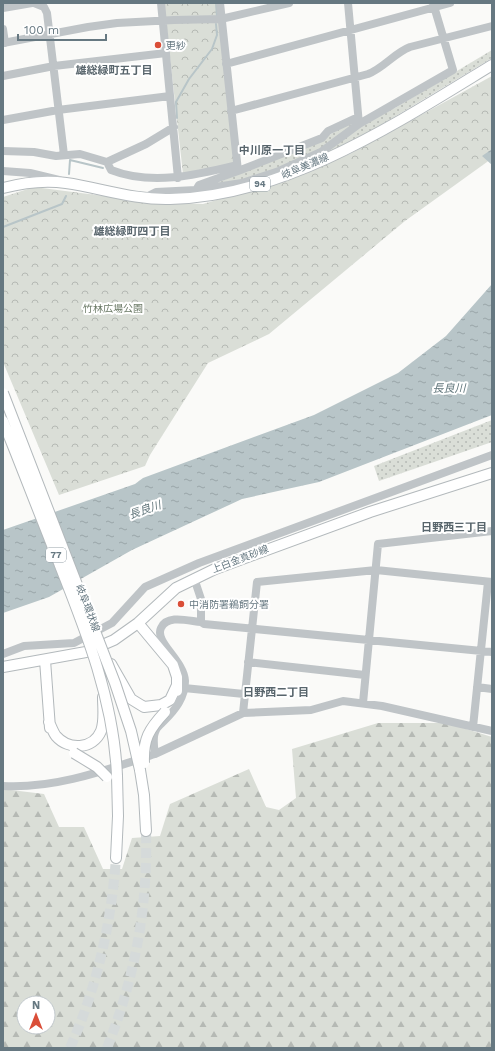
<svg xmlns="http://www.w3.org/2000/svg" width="495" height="1051" font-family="'Work Sans','Noto Sans JP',sans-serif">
  <defs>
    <pattern id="grass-dots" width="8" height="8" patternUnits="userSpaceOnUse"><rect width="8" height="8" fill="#daded7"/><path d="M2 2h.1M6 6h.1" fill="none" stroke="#b5b9b4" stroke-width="1.8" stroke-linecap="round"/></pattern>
    <pattern id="forest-firs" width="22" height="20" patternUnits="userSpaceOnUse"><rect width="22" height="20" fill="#daded7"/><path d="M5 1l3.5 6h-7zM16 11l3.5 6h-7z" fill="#b5b9b4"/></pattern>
    <pattern id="park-crowns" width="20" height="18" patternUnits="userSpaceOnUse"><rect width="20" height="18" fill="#daded7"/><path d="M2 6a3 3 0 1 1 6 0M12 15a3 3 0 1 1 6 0" fill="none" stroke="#b5b9b4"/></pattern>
    <pattern id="water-ripples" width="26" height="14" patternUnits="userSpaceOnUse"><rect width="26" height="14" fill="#b8c5c8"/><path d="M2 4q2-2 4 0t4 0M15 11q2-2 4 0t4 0" fill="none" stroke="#99a5a8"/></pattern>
  </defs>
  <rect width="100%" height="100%" fill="#fafaf8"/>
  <!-- grass -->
  <path fill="url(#grass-dots)" d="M 492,50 L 492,58 L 351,143 L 279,174 L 212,185 L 329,135 L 351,123 L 395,108 Z
    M 492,420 L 492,442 L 379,481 L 374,466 Z"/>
  <!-- forest -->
  <path fill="url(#forest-firs)" fill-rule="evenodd" d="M 378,723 L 447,723 L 492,737 L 492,1048 L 3,1048 L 3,789 L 44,794 L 59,827 L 84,827 L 103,869 L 122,869 L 132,838 L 160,836 L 170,804 L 249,769 L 266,807 L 279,810 L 296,798 L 292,749 ZM 24,1003 L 48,1003 L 48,1027 L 24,1027 Z"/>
  <!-- park -->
  <path fill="url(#park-crowns)" d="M 164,3 L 217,3 L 234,163 L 183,174 Z
    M 492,76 L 492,157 L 487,162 L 405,221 L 269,334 L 208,363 L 150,455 L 145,466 L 59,495 L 3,362 L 3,197 L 34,187 L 151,202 L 203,204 L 277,182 L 350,154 Z"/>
  <!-- water -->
  <path fill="url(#water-ripples)" d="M 492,149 L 492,165 L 482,156 Z
    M 492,284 L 492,415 L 319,482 L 242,499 L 132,550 L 49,597 L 3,613 L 3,530 L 135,484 L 143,478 L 314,415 L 398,373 L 446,336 Z"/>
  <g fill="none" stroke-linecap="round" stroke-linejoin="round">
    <!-- stream -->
    <path stroke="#b8c5c8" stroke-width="2" d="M 216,3 L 217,17
      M 177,118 L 176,102 L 189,79 L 212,49 L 217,35 L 216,24
      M 69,174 L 70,160 L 103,168
      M 3,227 L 62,204 L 66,196"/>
    <!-- major-tunnel -->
    <path stroke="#d5dada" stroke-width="10" stroke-dasharray="10 5" stroke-linecap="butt" d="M 70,1048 C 97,987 111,925 116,858
      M 107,1048 C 135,977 148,908 146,831"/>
    <defs>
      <path id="major" d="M 3,188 C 22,183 46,180 66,183 C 101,188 134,200 170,199 C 285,197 397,123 492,65
        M 138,623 L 173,665 L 177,677 L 177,691
        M 45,660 L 50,728
        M 111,664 L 131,699 L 144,707 L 161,705 L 170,700 L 177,685
        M 3,667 L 86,652 L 114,640 L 138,623 L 176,588 L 215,569 L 370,512 L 492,473
        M 49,722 C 51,726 53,732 56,736 C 68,750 93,750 101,731 C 105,721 103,708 103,697
        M 140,770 L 144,795 L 146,831
        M 116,858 L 118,816 L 117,776"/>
    </defs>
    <!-- major casing -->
    <use href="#major" stroke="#b3b9bc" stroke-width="12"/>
    <!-- minor -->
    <path stroke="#bfc4c7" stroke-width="8" d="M 34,3 L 44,7 L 47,13 L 64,155
      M 161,3 L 178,178
      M 3,8 L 32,3
      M 3,29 L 5,43
      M 3,43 L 88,27 L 117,23 L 174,20 L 221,19 L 289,3
      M 226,64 L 450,3
      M 3,76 L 54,66 L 166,53
      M 231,111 L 368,74 C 384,68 394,53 410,47 L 492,26
      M 3,120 L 58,110 L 170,96
      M 359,124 L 453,70 L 433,3
      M 3,151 L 34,152 L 56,156 L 80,154 L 107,162 L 146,144 L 174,127
      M 107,162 L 111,170 C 152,186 196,175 237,165
      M 3,171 L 30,173 L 59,180
      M 238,171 L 322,138 L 328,131 L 358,117
      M 196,190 L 242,183 L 279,171 L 321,152 L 359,124 L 348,3
      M 144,198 L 156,192 L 196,190 L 199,185 L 238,171 L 220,3
      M 194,578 L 201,599 L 201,622 L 204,624 L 492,652
      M 201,622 C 189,621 167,614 161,628 C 154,642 184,660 185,681 C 185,698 175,710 164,721 C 161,724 157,727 156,730 C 152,737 154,747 155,754 L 243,713 L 311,710 L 343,701 L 382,706 L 492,731
      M 3,654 L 24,646 L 74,643 L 112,623 L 145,587 L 199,563 L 492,455
      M 248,662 L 365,675
      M 477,687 L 492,689
      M 184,688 L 244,694
      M 363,703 L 378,544 L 492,531
      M 243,713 L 257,582 L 376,570 L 492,582
      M 473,727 L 488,582
      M 3,786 C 55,789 106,770 155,754"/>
    <!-- major -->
    <use href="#major" stroke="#fff" stroke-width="10"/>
    <defs>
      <path id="major-bridge" d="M 3,393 L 115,683 L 131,731 L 140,770
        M 3,421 C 22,468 40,515 59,563 C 86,631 114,701 117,776
        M 74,753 L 97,767 L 107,777
        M 144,763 C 143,739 149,729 165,712"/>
    </defs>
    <!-- major-bridge casing -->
    <use href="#major-bridge" stroke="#b3b9bc" stroke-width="12" stroke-linecap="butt"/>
    <!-- major-bridge -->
    <use href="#major-bridge" stroke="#fff" stroke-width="10"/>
  </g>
  <!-- markers -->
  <g fill="#da4e38" stroke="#fff" stroke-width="1.5">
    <circle cx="158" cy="45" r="4"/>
    <circle cx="181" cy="604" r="4"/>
  </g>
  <g text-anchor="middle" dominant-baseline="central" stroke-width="4" stroke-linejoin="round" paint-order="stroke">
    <!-- shield labels -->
    <g fill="#fff" stroke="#94a0a7" stroke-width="1">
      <rect x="250" y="177" width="20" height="14" rx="3"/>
      <rect x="46" y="548" width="20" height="14" rx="3"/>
    </g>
    <g font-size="9" font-weight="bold" fill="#667881">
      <text x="260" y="184">94</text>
      <text x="56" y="555">77</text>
    </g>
    <!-- poi labels -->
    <g font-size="10" fill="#667881" stroke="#fff" text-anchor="start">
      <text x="166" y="45">更紗</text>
      <text x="189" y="604">中消防署鵜飼分署</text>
    </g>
    <!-- street labels -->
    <g font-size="10" fill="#667881" stroke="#fff">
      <text transform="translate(305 166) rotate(-23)">岐阜美濃線</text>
      <text transform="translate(240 559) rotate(-21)">上白金真砂線</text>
      <text transform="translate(88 608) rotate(69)">岐阜環状線</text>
    </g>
    <!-- park labels -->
    <g font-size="10" fill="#6a7965" stroke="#fff">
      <text x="113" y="308">竹林広場公園</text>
    </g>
    <!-- neighbourhood labels -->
    <g font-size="11" font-weight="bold" fill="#58656c" stroke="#fff">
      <text x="114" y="70">雄総緑町五丁目</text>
      <text x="272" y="150">中川原一丁目</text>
      <text x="132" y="231">雄総緑町四丁目</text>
      <text x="454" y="527">日野西三丁目</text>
      <text x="276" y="692">日野西二丁目</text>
    </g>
    <!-- water labels -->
    <g font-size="11" font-style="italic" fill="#61767b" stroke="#fff">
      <text x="449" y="388">長良川</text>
      <text transform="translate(145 510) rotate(-19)">長良川</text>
    </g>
  </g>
  <!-- border -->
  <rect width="495" height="1051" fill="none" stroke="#667881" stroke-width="8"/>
  <!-- north arrow -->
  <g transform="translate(36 1015)"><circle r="19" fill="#ffffff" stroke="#c2c9cd"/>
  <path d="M0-3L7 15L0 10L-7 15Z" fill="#da4e38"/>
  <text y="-6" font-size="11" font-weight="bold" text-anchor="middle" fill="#667881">N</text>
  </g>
  <!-- scale -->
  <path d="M18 34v6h88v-6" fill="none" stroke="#667881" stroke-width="2"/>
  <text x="24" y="34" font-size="12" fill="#667881" stroke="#ffffff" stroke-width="3" paint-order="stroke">100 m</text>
</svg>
